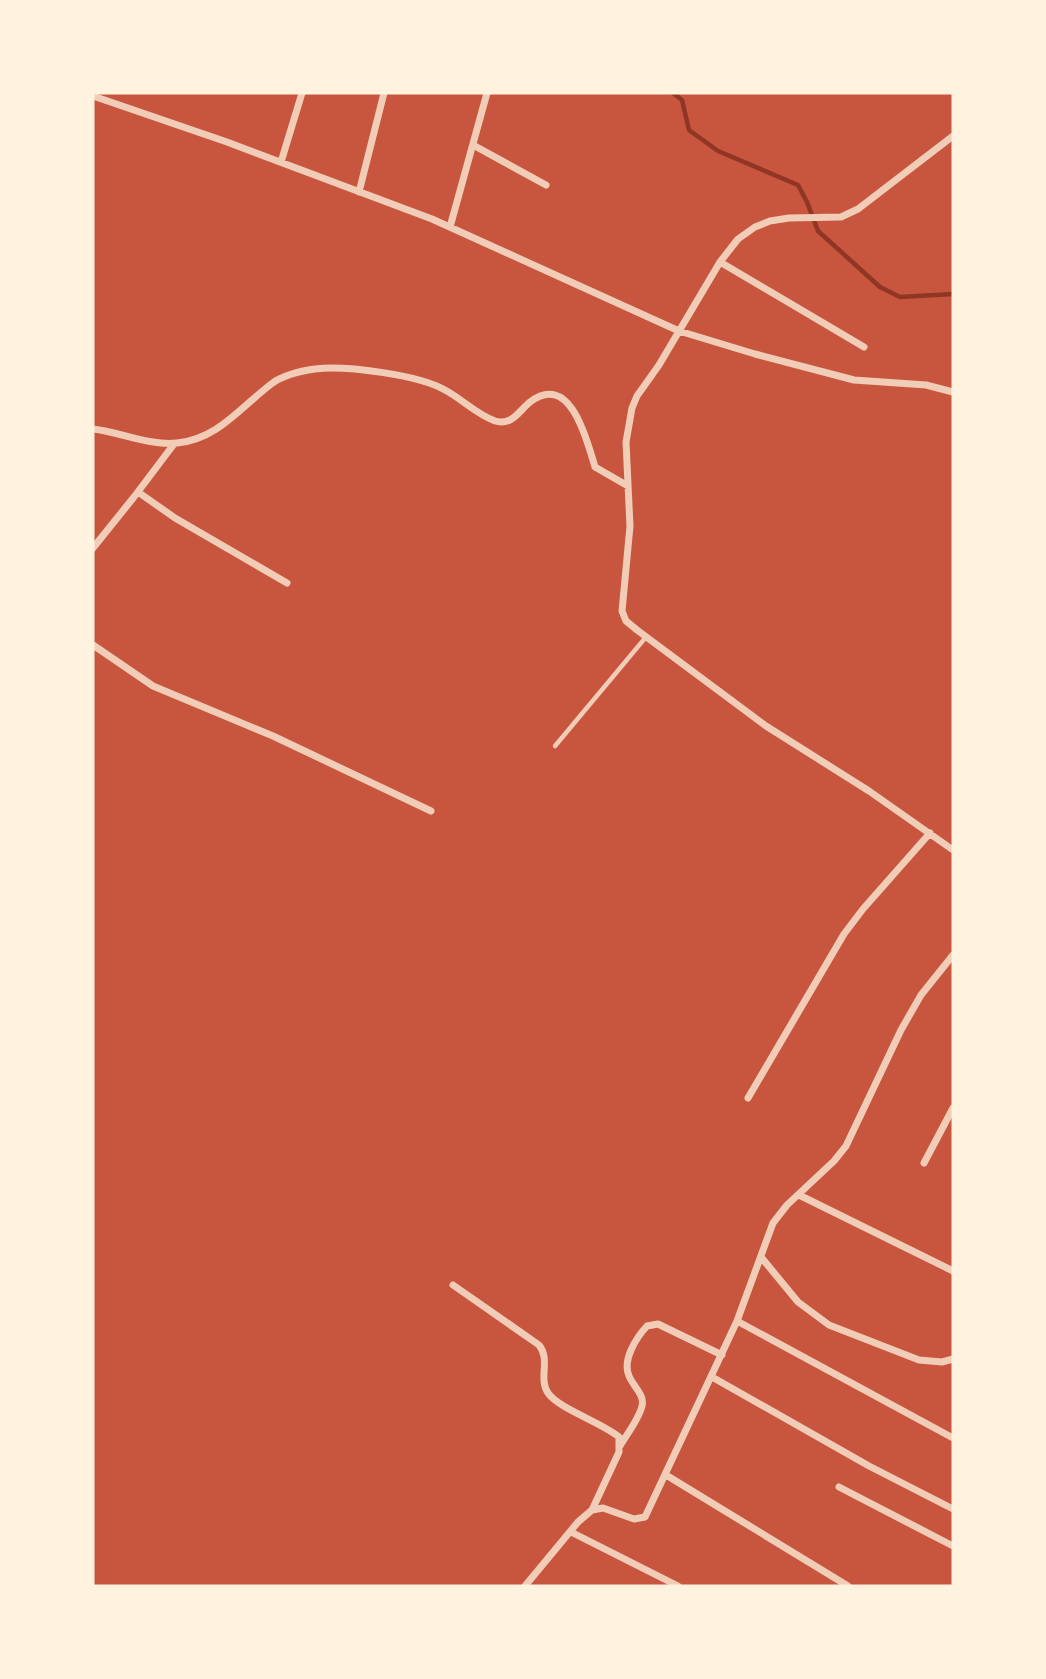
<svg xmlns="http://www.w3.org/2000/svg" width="1046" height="1679" font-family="'Exo 2',sans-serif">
  <rect width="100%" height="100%" fill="#c8553d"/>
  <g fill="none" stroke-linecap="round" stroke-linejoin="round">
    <!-- stream -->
    <path stroke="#8f3625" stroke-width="4.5" d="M 673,93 L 682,100 L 689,130 L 718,151 L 798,185 L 807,202 L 818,231 L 880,287 L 900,297 L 953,294"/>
    <!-- service -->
    <path stroke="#f1ccb7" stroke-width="4.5" d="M 555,746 L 646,637"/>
    <!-- minor -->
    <path stroke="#f1ccb7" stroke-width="7" d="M 93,96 L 227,142 L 432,219 L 679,331 L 755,354 L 854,380 L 926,385 L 953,392
      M 953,136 L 858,209 L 841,217 L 789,218 L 770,221 L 755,227 L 738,239 L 720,262 L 659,365 L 637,396 L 632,408 L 626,442 L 630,526 L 622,611 L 626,621 L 637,630 L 766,726 L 869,791 L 953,850
      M 473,145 L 546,185
      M 281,162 L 302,93
      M 359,192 L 384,93
      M 450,227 L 487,93
      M 720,262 L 864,347
      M 93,429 C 120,432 150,446 177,443 C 219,439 242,405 274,382 C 286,374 301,371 315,369 C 345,365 419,375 445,390 C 462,399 476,414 495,421 C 512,426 519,411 530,402 C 571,371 587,441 595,467 L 628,486
      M 138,492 L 175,518 L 287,583
      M 93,548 L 134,497 L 174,444
      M 93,645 L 153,686 L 273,736 L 431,811
      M 748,1098 L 844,934 L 863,909 L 930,833
      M 924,1163 L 953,1108
      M 799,1195 L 953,1271
      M 761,1257 L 798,1302 L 829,1325 L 919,1360 L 942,1362 L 953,1359
      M 453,1285 L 539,1345 C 551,1360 538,1378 548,1393 C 559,1409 601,1422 619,1437 L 619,1452 L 592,1510
      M 737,1321 L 953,1438
      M 712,1377 L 869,1466 L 953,1509
      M 620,1446 C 627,1434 639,1419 642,1406 C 645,1395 633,1386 629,1376 C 622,1360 636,1338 647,1326 L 658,1324 L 722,1355
      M 666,1475 L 848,1586
      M 839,1487 L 953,1546
      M 571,1532 L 678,1586
      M 525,1586 L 578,1522 L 592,1510 L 603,1508 L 634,1519 L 645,1517 L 737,1321 L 773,1223 L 787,1205 L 834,1161 L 846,1146 L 901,1030 L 921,995 L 953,955"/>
  </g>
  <!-- border -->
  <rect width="1046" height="1679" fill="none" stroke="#fff3e0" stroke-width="189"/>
</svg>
